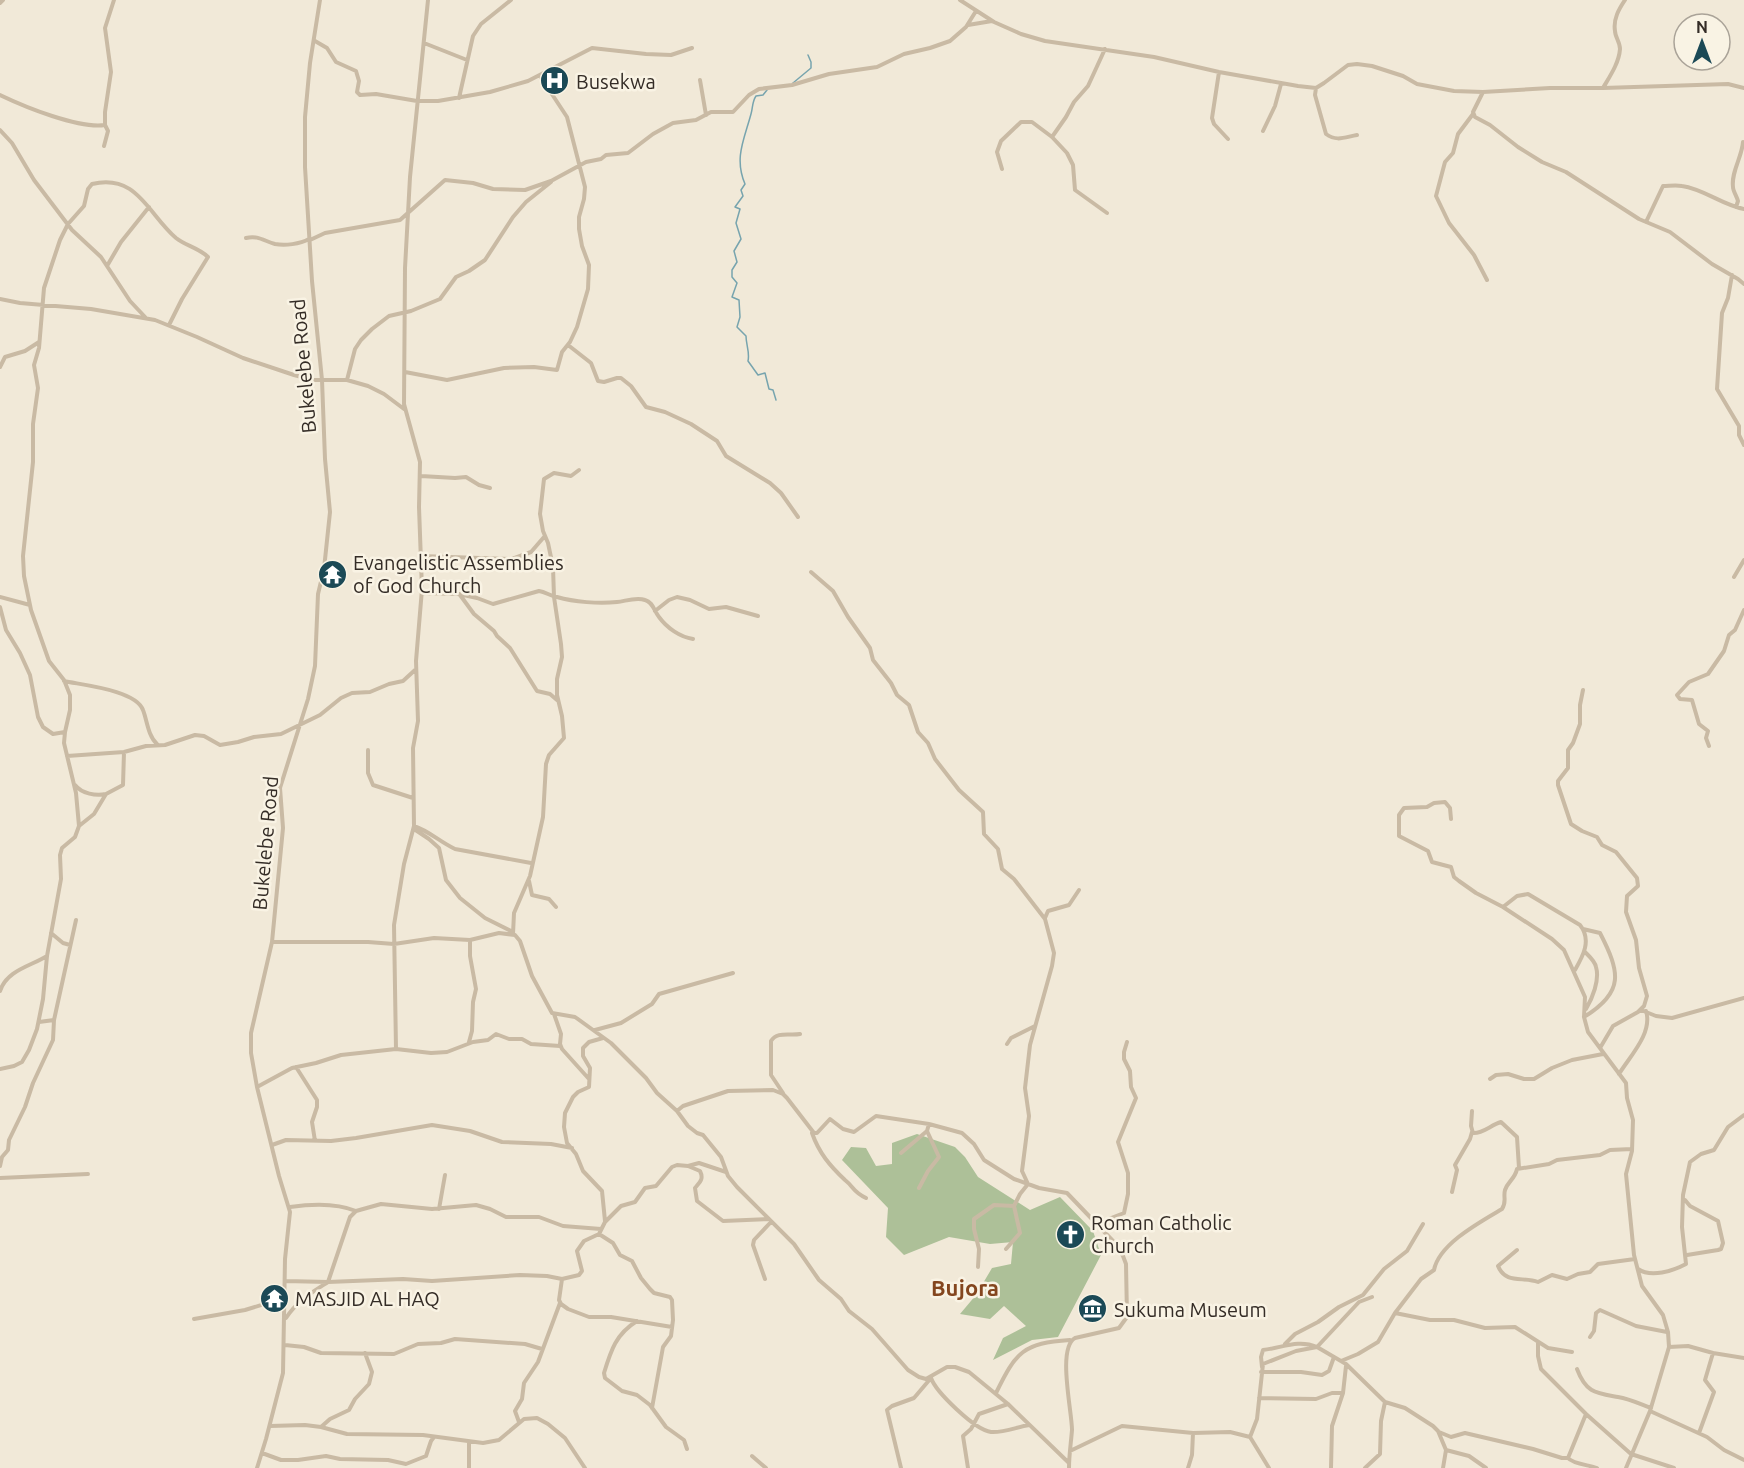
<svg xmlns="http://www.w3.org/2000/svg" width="1744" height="1468" font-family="Ubuntu,sans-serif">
  <rect width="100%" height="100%" fill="#f1e9d8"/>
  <!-- green -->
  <path fill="#adc098" d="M 917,1134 L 955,1147 L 965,1157 L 978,1177 L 1030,1210 L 1060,1197 L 1093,1231 L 1101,1255 L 1058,1337 L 1032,1340 L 993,1360 L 1003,1338 L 1026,1326 L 1004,1306 L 990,1319 L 960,1314 L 976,1295 L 992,1268 L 1011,1264 L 1013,1242 L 990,1244 L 949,1237 L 904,1255 L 886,1237 L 888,1208 L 842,1160 L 851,1147 L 866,1148 L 876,1166 L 892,1164 L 892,1143 Z"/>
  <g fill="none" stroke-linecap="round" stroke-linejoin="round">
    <!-- stream -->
    <path stroke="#77a4ae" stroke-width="1.5" d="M 793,83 L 811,68 L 811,62 L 808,55
      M 767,90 L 763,95 L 756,96 C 752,102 753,107 751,114 C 744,140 734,158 745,184 L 741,190 L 743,196 L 735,207 L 740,209 L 736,223 L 741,239 L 734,251 L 737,262 L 732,270 L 732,277 L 737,283 L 732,297 L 739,300 L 740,317 L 737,327 L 746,336 C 746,345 750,352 748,361 L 758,375 L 765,373 L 769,389 L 773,390 L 776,400"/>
    <!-- minor -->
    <path stroke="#c9baa4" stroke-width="4" d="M 960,0 L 994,22 L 1021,34 L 1045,41 L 1154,57 L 1219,72 L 1298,86 L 1316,88 L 1324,83 L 1348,65 L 1357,64 L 1372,66 L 1403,76 L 1417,84 L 1454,91 L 1483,92 L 1550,88 L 1603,88 L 1728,84 L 1744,88
      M 0,3 L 3,0
      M 968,25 L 992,21
      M 315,41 L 327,48 L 336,62 L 356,71 L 359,81 L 357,92 L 360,95 L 376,94 L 417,101 L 438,101 L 490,92 L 528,81 L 592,48 L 646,54 L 671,55 L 692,48
      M 424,43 L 467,60
      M 1219,72 L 1212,118 L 1214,124 L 1228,139
      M 700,80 L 706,115
      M 1316,88 L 1315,95 L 1326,134 C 1337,142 1345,137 1357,135
      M 1603,88 C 1610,76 1619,63 1620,49 C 1620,42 1615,37 1615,31 C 1613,19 1619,9 1625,0
      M 1483,92 L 1473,112 L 1475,117 L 1490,125 L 1518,147 L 1542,162 L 1566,172 L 1639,219 L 1670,232 L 1712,264 L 1738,279 L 1744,284
      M 0,95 C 25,107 79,129 105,125
      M 459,98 L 473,36 L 481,24 L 511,0
      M 1473,114 L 1458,134 L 1453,153 L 1445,162 L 1436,196 L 1449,223 L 1474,255 L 1487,280
      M 0,130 L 12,143 L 34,180 L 72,230 L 101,257 L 130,301 L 146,318
      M 1263,131 L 1275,106 L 1281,84
      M 1052,137 L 1066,117 L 1074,102 L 1088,86 L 1105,49
      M 104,146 L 108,131 L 105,125 L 105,112 L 111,72 L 105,28 L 114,0
      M 1002,169 L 997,152 L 1001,141 L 1021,122 L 1032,122 L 1052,137 L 1067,153 L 1073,165 L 1075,190 L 1107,213
      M 1736,207 L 1738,201 C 1737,197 1733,191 1733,187 C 1731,172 1742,157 1743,142
      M 1646,222 L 1663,186 C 1669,186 1676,185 1682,186 C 1704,189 1722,205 1744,209
      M 246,238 C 258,235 264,241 275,244 C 285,246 300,244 309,239
      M 310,240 L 325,233 L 400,220 L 445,180 L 473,183 L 493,189 L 525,190 L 551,181 L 586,162 L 601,159 L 606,155 L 628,153 L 653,134 L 673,123 L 696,120 L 711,112 L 733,112 L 749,95 L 759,89 L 792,85 L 829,74 L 877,67 L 904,54 L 930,48 L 950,41 L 966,27 L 976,11
      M 107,266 L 121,242 L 149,207
      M 1732,275 L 1728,298 L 1722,313 L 1717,389 L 1739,426 L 1739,435 L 1744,445
      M 0,299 L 20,303 L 91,309 L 155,320 L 197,337 L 243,358 L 294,375 L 313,380 L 347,380 L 368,386 L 384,394 L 404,409
      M 568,345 L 591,363 L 598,381 L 604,382 L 617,378 L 621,378 L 631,386 L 646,407 L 665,412 L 691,424 L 717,441 L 726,456 L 770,483 L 781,493 L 798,517
      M 0,367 L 5,357 L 25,351 L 39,342
      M 405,372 L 447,380 L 504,368 L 534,367 L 557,370 L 562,352 L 570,342 L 577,327 L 588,289 L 589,265 L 582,246 L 579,229 L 579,217 L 584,199 L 585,187 L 567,117 L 540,76
      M 347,380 L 355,349 L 361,340 L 372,329 L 389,316 L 411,311 L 440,299 L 456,277 L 469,271 L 485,260 L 513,217 L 526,202 L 551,182
      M 421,476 L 455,478 L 466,477 L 479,485 L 490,488
      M 420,556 L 512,559 L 531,552 L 544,537
      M 811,572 L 833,591 L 848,617 L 870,648 L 873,660 L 891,683 L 897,695 L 909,705 L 918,732 L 928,743 L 935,759 L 959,790 L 983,812 L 984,834 L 998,849 L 1002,869 L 1014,879 L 1045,919 L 1054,953 L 1052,966 L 1030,1045 L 1025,1088 L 1029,1116 L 1022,1171 L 1028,1184 L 1020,1194 L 1014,1206 L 994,1205 L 974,1219 L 974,1229 L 979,1249 L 978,1267
      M 1734,577 L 1744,560
      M 422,593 L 459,594 L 477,598 L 493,604 L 539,591 C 546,592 550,596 557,597 C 574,602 599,604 617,602 C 626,601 636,597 645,600 C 653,602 654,611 659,617 C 667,628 680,637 693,639
      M 460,595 L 474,614 L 494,631 L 497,636 L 510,648 L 537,691 L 550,694 L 557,700
      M 0,597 L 30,605
      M 0,607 L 6,630 L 20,653 L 30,675 L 38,717 L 43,727 L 53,734 L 65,732
      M 655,611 L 669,600 L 677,597 L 690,600 L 709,609 L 726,607 L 758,616
      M 64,681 C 82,685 136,690 143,710 C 147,720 148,736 157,744
      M 1583,690 L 1580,705 L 1580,724 L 1573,743 L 1568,750 L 1568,768 L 1558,781 L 1558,785 L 1571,824 L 1582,831 L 1597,837 L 1602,845 L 1616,852 L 1637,878 L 1638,886 L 1627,896 L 1626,912 L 1636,940 L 1639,968 L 1647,996 L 1644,1006 L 1638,1012 L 1613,1026 L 1600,1048
      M 1709,746 L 1706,738 L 1708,731 L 1699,724 L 1692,700 L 1680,699 L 1677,695 L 1689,682 L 1708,674 L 1724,651 L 1729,635 L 1735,630 L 1744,610
      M 368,750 L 368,773 L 373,785 L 413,798
      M 67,756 L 124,752 L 146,746 L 165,745 L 195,735 L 204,736 L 220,745 L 238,742 L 254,737 L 281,734 L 320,715 L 341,698 L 352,693 L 370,692 L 389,684 L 403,681 L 415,670
      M 75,785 C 82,794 96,796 106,794
      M 1451,819 L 1450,808 L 1445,802 L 1434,803 L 1427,807 L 1404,808 L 1399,815 L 1399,836 L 1428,851 L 1432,862 L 1451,867 L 1454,877 L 1459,881 L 1476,893 L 1503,907 L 1552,939 L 1564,950 L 1585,997 L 1584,1017 L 1588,1032 L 1626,1083 L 1627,1098 L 1633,1120 L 1632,1151 L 1626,1174 L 1634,1255 L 1642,1286 L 1663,1315 L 1668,1332 L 1669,1347 L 1650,1411 L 1626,1468
      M 79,826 L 94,814 L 106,794 L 123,785 L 124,752
      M 414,826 C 429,831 440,842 455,849 L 531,863
      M 414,829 L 429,839 L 439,848 L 446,880 L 460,898 L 485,918 L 513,932
      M 529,881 L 532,895 L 549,899 L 556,907
      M 1503,907 L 1517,896 L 1528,894 L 1580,925 C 1592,940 1583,956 1575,970
      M 1045,918 L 1048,911 L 1069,905 L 1079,890
      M 1583,929 L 1600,933 C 1620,972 1625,992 1584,1017
      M 51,933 L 63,943 L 70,945
      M 513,934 L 514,913 L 530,876 L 543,817 L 546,764 L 549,755 L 564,738 L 562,716 L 557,695 L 557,679 L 562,657 L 561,644 L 554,597 L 553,567 L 548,543 L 543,531 L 540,514 L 544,479 L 554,473 L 571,476 L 579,470
      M 272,942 L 368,942 L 394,944 L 434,938 L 470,940 L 499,933 L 515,935 L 520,941 L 532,976 L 552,1013 L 575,1017 L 611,1043 L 646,1078 L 657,1093 L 677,1111 L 688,1126 L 697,1133 L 703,1135 L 721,1157 L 728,1176 L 737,1187 L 794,1244 L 819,1280 L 841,1299 L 849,1311 L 872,1329 L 908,1370 L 919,1377 L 926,1379 L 947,1367 L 955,1367 L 969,1372 L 1008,1404 L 1069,1463
      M 1585,952 C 1589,956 1595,961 1596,967 C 1600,980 1592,999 1586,1009
      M 0,991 C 7,970 31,966 47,956
      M 1641,1010 L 1656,1016 L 1672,1018 L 1744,998
      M 554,1014 L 561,1034 L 560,1044 L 562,1049 L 589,1079
      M 39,1022 L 54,1020
      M 595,1030 L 621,1023 L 652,1004 L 659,994 L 733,973
      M 603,1038 L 589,1042 L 583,1048 L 583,1056 L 590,1068 L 589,1087 L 578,1092 L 573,1097 L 565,1113 L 564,1127 L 567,1143 L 576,1154 L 583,1171 L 602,1191 L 605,1221
      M 469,1042 L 472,1031 L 473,1002 L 476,989 L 470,956 L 470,940
      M 1007,1044 L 1011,1038 L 1035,1026
      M 396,1049 L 394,925 L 404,864 L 414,826 L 413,748 L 418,721 L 416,661 L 422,589 L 419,507 L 420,462 L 404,404 L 405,268 L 410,177 L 428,0
      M 296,1067 L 317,1100 L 317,1107 L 312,1122 L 315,1141
      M 0,1069 L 14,1066 L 22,1062 L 29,1050 L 37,1029 L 43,999 L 47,956 L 61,879 L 60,855 L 62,848 L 75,837 L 79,826 L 76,793 L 64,743 L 65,732 L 70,710 L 70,695 L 64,680 L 49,661 L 31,610 L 24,576 L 23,556 L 33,462 L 33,424 L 38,388 L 34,365 L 39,348 L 44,288 L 60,240 L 68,224 L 84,206 L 88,189 L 92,184 C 137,173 148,214 176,238 C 186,246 199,248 208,257 L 182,299 L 169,325
      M 1619,1074 C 1630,1056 1653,1033 1646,1011
      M 1490,1079 L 1496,1075 L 1508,1074 L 1524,1079 L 1534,1079 L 1552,1068 L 1572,1060 L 1603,1054
      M 257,1087 L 292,1068 L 316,1063 L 341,1055 L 396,1049 L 431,1053 L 447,1052 L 473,1042 L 488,1040 L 496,1034 L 509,1039 L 522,1039 L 531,1044 L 560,1046
      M 783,1093 L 771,1075 L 771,1041 C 777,1031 790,1036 800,1034
      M 677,1111 L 683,1106 L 728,1091 L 773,1090 L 783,1094 L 787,1098 L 814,1133 L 817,1133 L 830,1119 L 843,1129 L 854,1132 L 876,1116 L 929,1124 L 962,1133 L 974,1144 L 984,1160 L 1014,1179 L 1039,1188 L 1067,1193 L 1113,1241 L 1123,1256 L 1126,1264 L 1127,1317 L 1119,1328 L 1075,1338 C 1057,1348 1072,1411 1072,1430 C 1071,1443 1069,1455 1069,1468
      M 1472,1111 L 1471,1126 L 1473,1133 C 1482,1134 1491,1125 1501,1122 L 1517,1137 L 1519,1168
      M 812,1133 C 819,1153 830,1166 845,1180 C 855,1188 852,1191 866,1198
      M 272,1145 L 286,1140 L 331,1141 L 356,1138 L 432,1125 L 470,1131 L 502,1142 L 551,1144 L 572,1148
      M 901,1153 L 927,1131
      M 0,1166 L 2,1157 L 8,1150 L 9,1140 L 25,1107 L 33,1083 L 53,1040 L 54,1020 L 76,920
      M 688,1166 L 700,1171 C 704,1179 700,1182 695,1188 L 697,1201 L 723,1221 L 769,1219
      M 0,1178 L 88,1174
      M 919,1188 L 928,1171 L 939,1157 L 927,1131 L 929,1124
      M 1452,1192 L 1457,1170 L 1455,1165 L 1470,1139 L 1472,1132
      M 1685,1200 L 1690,1206 L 1718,1221 L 1723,1243 L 1721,1249 L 1718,1250 L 1687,1255
      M 290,1207 C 310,1204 337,1203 356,1211
      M 439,1209 L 445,1175
      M 1099,1226 L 1106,1220 L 1124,1213 L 1128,1194 L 1128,1173 L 1118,1142 L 1136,1098 L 1131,1087 L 1130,1071 L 1124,1059 L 1124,1052 L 1127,1042
      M 599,1234 L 613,1243 L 620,1255 L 632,1261 L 641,1278 L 650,1289 L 654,1293 L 670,1297 L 672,1300 L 673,1320 L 671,1336 L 663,1347 L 652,1408
      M 1006,1249 L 1020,1233 L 1014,1206
      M 1517,1250 L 1498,1266 C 1506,1285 1523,1276 1538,1282 L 1552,1275 L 1567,1279 L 1578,1274 L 1590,1272 L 1598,1264 L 1635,1259
      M 1638,1269 C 1651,1278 1673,1271 1686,1264 L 1682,1227 L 1683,1195 L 1690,1162 L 1701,1154 L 1714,1150 L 1728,1127 L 1744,1115
      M 562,1279 L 559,1300 L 561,1304 L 568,1309 L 589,1317 L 611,1317 L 672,1327
      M 765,1279 L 753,1245 L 754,1240 L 771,1222
      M 285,1281 L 328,1282 L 403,1279 L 432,1281 L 520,1275 L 547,1276 L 562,1279 L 579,1275 L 582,1271 L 577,1251 L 584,1241 L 599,1234 L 605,1222 L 621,1206 L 635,1202 L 645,1188 L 656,1186 L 672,1167 L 677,1165 L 688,1166 L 699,1163 L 726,1172
      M 1395,1313 L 1430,1320 L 1454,1320 L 1485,1328 L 1515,1327 L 1548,1348 L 1572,1352
      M 286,1318 C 297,1301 311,1293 328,1282 L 350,1217 L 356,1211 L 381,1204 L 432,1209 L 476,1205 L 490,1209 L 506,1217 L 539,1217 L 563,1226 L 601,1229
      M 194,1319 L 245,1310 L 284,1298
      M 637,1321 C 616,1334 611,1350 604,1373 L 605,1378 L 622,1391 L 637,1395 L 650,1405 L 666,1427 L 684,1440 L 687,1449
      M 1590,1337 L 1594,1331 L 1596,1313 L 1600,1310 L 1636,1326 L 1667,1332
      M 1538,1342 L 1538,1356 L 1541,1369 L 1586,1414 L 1631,1454 L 1674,1468
      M 1285,1344 L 1295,1334 L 1318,1322 L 1339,1307 L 1363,1295 L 1384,1269 L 1407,1251 L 1423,1224
      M 285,1345 L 304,1347 L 321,1353 L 394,1354 L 418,1344 L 441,1343 L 455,1339 L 525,1344 L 542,1349
      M 1669,1347 L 1688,1346 L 1713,1353 L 1744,1358
      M 1341,1361 L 1358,1354 L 1378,1342 L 1395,1313 L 1421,1279 L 1434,1270 C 1439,1244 1480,1222 1502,1209 C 1507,1202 1503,1197 1505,1190 C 1508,1181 1515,1179 1517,1169 L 1549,1164 L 1557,1160 L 1600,1155 L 1610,1150 L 1632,1149
      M 1262,1367 L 1261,1357 L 1263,1350 C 1282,1348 1298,1339 1317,1347 L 1359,1302 L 1372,1297
      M 1577,1369 C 1586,1393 1596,1393 1618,1397 C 1630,1399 1640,1404 1651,1408
      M 1261,1372 L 1301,1372 L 1322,1375 L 1329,1371 L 1334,1357
      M 996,1393 C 1016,1352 1023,1343 1070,1340
      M 1259,1398 L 1316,1399 L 1332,1393 L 1343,1393
      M 1650,1411 L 1707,1437 L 1724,1450 L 1744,1460
      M 1586,1414 L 1568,1458 C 1573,1464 1589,1465 1597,1468
      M 519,1422 L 515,1411 L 522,1399 L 524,1383 L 538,1362 L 560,1303
      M 270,1426 L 305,1425 L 321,1427 L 347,1434 L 423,1435 L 483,1443 L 499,1440 L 524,1419 L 537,1418 L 548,1424 L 565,1438 L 585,1468
      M 321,1427 L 330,1419 L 349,1410 L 355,1399 L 369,1384 L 372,1372 L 365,1353
      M 1439,1432 L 1451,1437 L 1465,1433 L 1533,1449 L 1562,1458 L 1568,1458
      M 1699,1433 L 1714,1392 L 1705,1380 L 1713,1353
      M 1250,1437 L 1257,1419 L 1263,1364 L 1296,1351 L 1317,1347 L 1346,1364 L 1385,1402 L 1405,1408 L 1433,1426 L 1438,1431 L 1446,1450 L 1443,1468
      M 1446,1450 L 1469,1456 L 1486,1468
      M 1070,1451 L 1122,1426 L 1193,1433 L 1230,1432 L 1250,1437 L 1269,1468
      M 262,1453 L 281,1460 L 298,1460 L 326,1456 L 340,1459 L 388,1460 L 406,1464 L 426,1456 L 431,1441 L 434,1437
      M 752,1456 L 766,1468
      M 257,1468 L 266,1439 L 283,1373 L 285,1259 L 290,1212 L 279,1176 L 257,1087 L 251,1053 L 251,1033 L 272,942 L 283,828 L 280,788 L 308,699 L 315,666 L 318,594 L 324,569 L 330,512 L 325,459 L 322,380 L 312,281 L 305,167 L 305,117 L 310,63 L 320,0
      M 469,1468 L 469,1442
      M 901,1468 L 887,1410 L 892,1406 L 914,1398 L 931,1378 C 936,1392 975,1430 991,1432 C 1003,1433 1017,1427 1029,1425
      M 968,1468 L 963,1436 L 971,1429 L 979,1414 L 1008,1404
      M 1188,1468 L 1192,1455 L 1193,1433
      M 1331,1468 L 1332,1426 L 1343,1393 L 1346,1366
      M 1365,1468 L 1380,1454 L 1381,1421 L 1385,1402"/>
  </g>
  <!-- icons -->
  <defs>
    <symbol id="hospital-disc" viewBox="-11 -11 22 22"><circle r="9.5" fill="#1b4956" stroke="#f9f3e4"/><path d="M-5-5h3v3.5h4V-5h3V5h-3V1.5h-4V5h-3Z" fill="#fff"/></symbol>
    <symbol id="temple-disc" viewBox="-11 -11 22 22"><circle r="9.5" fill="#1b4956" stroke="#f9f3e4"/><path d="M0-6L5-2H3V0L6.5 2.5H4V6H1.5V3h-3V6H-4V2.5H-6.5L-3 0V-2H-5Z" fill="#fff"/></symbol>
    <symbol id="church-disc" viewBox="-11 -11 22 22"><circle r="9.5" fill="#1b4956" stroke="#f9f3e4"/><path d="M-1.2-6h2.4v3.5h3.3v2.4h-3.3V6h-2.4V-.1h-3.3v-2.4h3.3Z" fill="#fff"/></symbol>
    <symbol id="museum-disc" viewBox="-11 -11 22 22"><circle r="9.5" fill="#1b4956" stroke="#f9f3e4"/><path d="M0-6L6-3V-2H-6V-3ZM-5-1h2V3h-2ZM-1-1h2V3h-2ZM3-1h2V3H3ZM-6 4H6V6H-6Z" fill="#fff"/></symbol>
  </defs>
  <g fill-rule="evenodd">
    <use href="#hospital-disc" x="538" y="64" width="33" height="33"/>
    <use href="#temple-disc" x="316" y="558" width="33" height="33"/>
    <use href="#church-disc" x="1054" y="1218" width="33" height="33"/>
    <use href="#temple-disc" x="258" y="1282" width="33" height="33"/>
    <use href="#museum-disc" x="1076" y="1292" width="33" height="33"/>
  </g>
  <g text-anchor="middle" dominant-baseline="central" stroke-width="5" stroke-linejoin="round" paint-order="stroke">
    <!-- poi labels -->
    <g font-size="20" fill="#342c26" stroke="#f9f3e4" text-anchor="start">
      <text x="576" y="81">Busekwa</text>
      <text x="353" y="562">Evangelistic Assemblies<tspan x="353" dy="23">of God Church</tspan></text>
      <text x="1091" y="1222">Roman Catholic<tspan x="1091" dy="23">Church</tspan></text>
      <text x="295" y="1298">MASJID AL HAQ</text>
      <text x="1114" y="1309">Sukuma Museum</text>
    </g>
    <!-- street labels -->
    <g font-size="20" fill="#342c26" stroke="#f9f3e4">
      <text transform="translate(303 366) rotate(-95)">Bukelebe Road</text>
      <text transform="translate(265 843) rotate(-85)">Bukelebe Road</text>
    </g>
    <!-- quarter labels -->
    <g font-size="22" font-weight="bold" fill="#84461e" stroke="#f9f3e4">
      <text x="965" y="1287">Bujora</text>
    </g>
  </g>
  <!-- north arrow -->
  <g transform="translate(1702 42)"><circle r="28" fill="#f9f3e4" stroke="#aaa398" stroke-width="1.5"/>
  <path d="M0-4.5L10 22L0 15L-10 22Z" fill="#1b4956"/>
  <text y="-9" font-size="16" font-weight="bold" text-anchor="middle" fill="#342c26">N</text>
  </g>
</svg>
